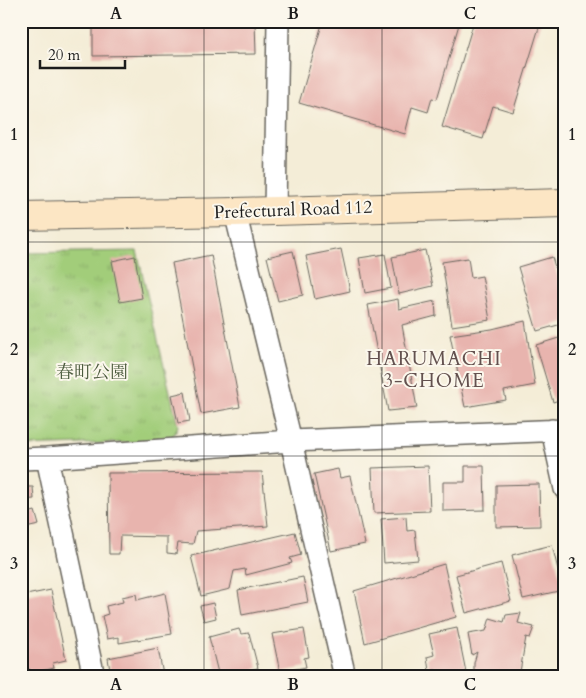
<svg xmlns="http://www.w3.org/2000/svg" width="586" height="698" font-family="Cardo,'Noto Serif JP',serif">
  <defs>
    <pattern id="park-tufts" width="24" height="20" patternUnits="userSpaceOnUse" patternTransform="scale(1.25)"><rect width="24" height="20" fill="#a2cd7a"/><path d="M3 7l-1-3M5 7V3M7 7l1-3M15 17l-1-3M17 17v-4M19 17l1-3" fill="none" stroke="#8baf69"/></pattern>
  </defs>
  <rect width="100%" height="100%" fill="#fbf7ec"/>
  <filter id="ink" filterUnits="userSpaceOnUse"><feTurbulence type="fractalNoise" baseFrequency=".02" numOctaves="2"/><feDisplacementMap in="SourceGraphic" scale="10" xChannelSelector="R" yChannelSelector="G"/><feConvolveMatrix kernelMatrix="1 2 1 2 8 2 1 2 1" color-interpolation-filters="sRGB"/></filter>
  <filter id="wash" filterUnits="userSpaceOnUse"><feTurbulence type="fractalNoise" baseFrequency=".0096" numOctaves="4" result="noise"/><feDisplacementMap in="SourceGraphic" scale="20" xChannelSelector="R" yChannelSelector="G"/><feGaussianBlur stdDeviation="1.12" result="paint"/><feColorMatrix in="noise" values="0 0 0 0 0 0 0 0 0 0 0 0 0 0 0 0 0 1.4 0 .05"/><feComposite in="paint" operator="in"/></filter>
  <g filter="url(#wash)">
    <rect width="100%" height="100%" fill="#f4edd7"/>
    <!-- park -->
    <path fill="url(#park-tufts)" stroke="#5f744b" d="M 137,251 L 178,426 L 171,441 L 21,446 L 21,253 Z"/>
    <g id="blocks">
      <!-- building -->
      <path fill="#e8b4ae" d="M 93,21 L 255,21 L 256,54 L 93,56 Z
        M 323,21 L 460,21 L 437,99 L 432,98 L 428,112 L 412,107 L 405,134 L 299,103 Z
        M 474,21 L 541,21 L 513,112 L 493,106 L 483,139 L 442,127 Z
        M 341,249 L 350,291 L 315,299 L 306,256 Z
        M 425,250 L 433,286 L 399,294 L 392,257 Z
        M 293,251 L 303,295 L 278,301 L 267,257 Z
        M 385,254 L 391,288 L 365,293 L 359,258 Z
        M 211,255 L 240,407 L 201,414 L 172,263 Z
        M 135,256 L 142,298 L 120,302 L 112,261 Z
        M 552,257 L 565,301 L 565,323 L 537,331 L 518,267 Z
        M 468,258 L 471,278 L 482,276 L 490,320 L 452,326 L 442,262 Z
        M 398,299 L 399,309 L 435,301 L 436,316 L 402,325 L 417,408 L 388,411 L 368,305 Z
        M 525,321 L 535,385 L 504,391 L 506,400 L 465,407 L 450,335 L 492,329 Z
        M 562,337 L 565,345 L 565,398 L 553,402 L 536,345 Z
        M 185,392 L 190,421 L 178,423 L 172,395 Z
        M 428,466 L 430,511 L 374,513 L 372,468 Z
        M 465,466 L 484,466 L 485,510 L 443,511 L 443,482 L 465,482 Z
        M 338,469 L 340,478 L 350,476 L 365,544 L 331,551 L 314,474 Z
        M 262,472 L 268,526 L 196,531 L 193,544 L 178,543 L 176,554 L 167,553 L 167,537 L 120,536 L 119,554 L 109,554 L 108,473 Z
        M 21,479 L 26,479 L 27,487 L 33,487 L 34,499 L 21,500 Z
        M 539,484 L 540,526 L 496,527 L 496,485 Z
        M 35,511 L 39,525 L 21,529 L 21,515 Z
        M 406,517 L 407,531 L 415,530 L 418,560 L 384,563 L 381,519 Z
        M 295,532 L 301,555 L 290,558 L 292,563 L 246,575 L 245,569 L 234,571 L 230,589 L 201,596 L 191,556 Z
        M 552,545 L 563,590 L 523,599 L 512,555 Z
        M 501,563 L 511,601 L 466,613 L 456,575 Z
        M 444,564 L 456,617 L 365,643 L 354,591 Z
        M 303,577 L 308,602 L 242,615 L 238,590 Z
        M 51,590 L 66,660 L 53,663 L 54,668 L 31,673 L 30,669 L 21,671 L 21,596 Z
        M 165,593 L 172,634 L 119,643 L 119,637 L 107,639 L 102,616 L 108,614 L 106,606 L 123,602 L 122,597 L 136,594 L 137,600 Z
        M 213,603 L 216,618 L 204,621 L 200,606 Z
        M 521,613 L 518,623 L 534,627 L 530,638 L 526,637 L 520,672 L 497,677 L 474,672 L 474,663 L 477,652 L 472,655 L 468,634 L 486,631 L 490,618 L 504,622 L 506,615 Z
        M 457,628 L 467,677 L 438,677 L 436,670 L 429,671 L 427,657 L 434,655 L 429,634 Z
        M 239,629 L 241,634 L 249,633 L 258,668 L 219,677 L 209,637 Z
        M 304,629 L 309,657 L 304,658 L 306,667 L 280,672 L 272,634 Z
        M 158,648 L 163,675 L 156,677 L 111,677 L 108,658 Z"/>
    </g>
  </g>
  <g filter="url(#ink)">
    <use href="#blocks" fill-opacity="0" stroke="#68655d" stroke-width="1"/>
    <g fill="none" stroke-linecap="round" stroke-linejoin="round">
      <defs>
        <path id="street" d="M 275,211 L 278,21
          M 235,212 L 291,441 L 345,677
          M 552,430 L 565,489
          M 47,458 L 94,677
          M 21,459 L 47,458 L 291,441 L 565,430"/>
        <path id="secondary" d="M 21,216 L 235,212 L 565,203"/>
      </defs>
      <!-- street casing -->
      <use href="#street" stroke="#68655d" stroke-width="24"/>
      <!-- secondary casing -->
      <use href="#secondary" stroke="#68655d" stroke-width="30"/>
      <!-- street -->
      <use href="#street" stroke="#fff" stroke-width="21"/>
      <!-- secondary -->
      <use href="#secondary" stroke="#fce6c4" stroke-width="28"/>
    </g>
  </g>
  <!-- grid -->
  <path fill="none" stroke="#1c1c1c" stroke-width="1" stroke-opacity="0.55" d="M 204,21 L 204,677M 382,21 L 382,677M 21,242 L 565,242M 21,456 L 565,456"/>
  <g text-anchor="middle" dominant-baseline="central" stroke-width="4" stroke-linejoin="round" paint-order="stroke">
    <!-- street labels -->
    <g font-size="18" fill="#1c1c1c" stroke="#fbf7ec">
      <text transform="translate(293 210) rotate(-2)">Prefectural Road 112</text>
    </g>
    <!-- park labels -->
    <g font-size="18" fill="#4b5a3d" stroke="#fbf7ec">
      <text x="92" y="372">春町公園</text>
    </g>
    <!-- neighbourhood labels -->
    <g font-size="19" letter-spacing="1" fill="#63514f" stroke="#fbf7ec">
      <text x="434" y="359">HARUMACHI<tspan x="434" dy="22">3-CHOME</tspan></text>
    </g>
  </g>
  <!-- margin -->
  <rect width="586" height="698" fill="none" stroke="#fbf7ec" stroke-width="55"/>
  <!-- scale -->
  <path d="M40 60v8h85v-8" fill="none" stroke="#1c1c1c" stroke-width="2.5"/>
  <text x="48" y="60" font-size="15" fill="#1c1c1c" stroke="#fbf7ec" stroke-width="4" paint-order="stroke">20 m</text>
  <rect x="28" y="28" width="530" height="642" fill="none" stroke="#1c1c1c" stroke-width="2"/>
  <g font-size="16" text-anchor="middle" font-weight="bold" fill="#1c1c1c">
    <text x="116" y="19">A</text>
    <text x="293" y="19">B</text>
    <text x="470" y="19">C</text>
    <text x="14" y="140">1</text>
    <text x="572" y="140">1</text>
    <text x="14" y="355">2</text>
    <text x="572" y="355">2</text>
    <text x="14" y="569">3</text>
    <text x="572" y="569">3</text>
    <text x="116" y="690">A</text>
    <text x="293" y="690">B</text>
    <text x="470" y="690">C</text>
  </g>
</svg>
